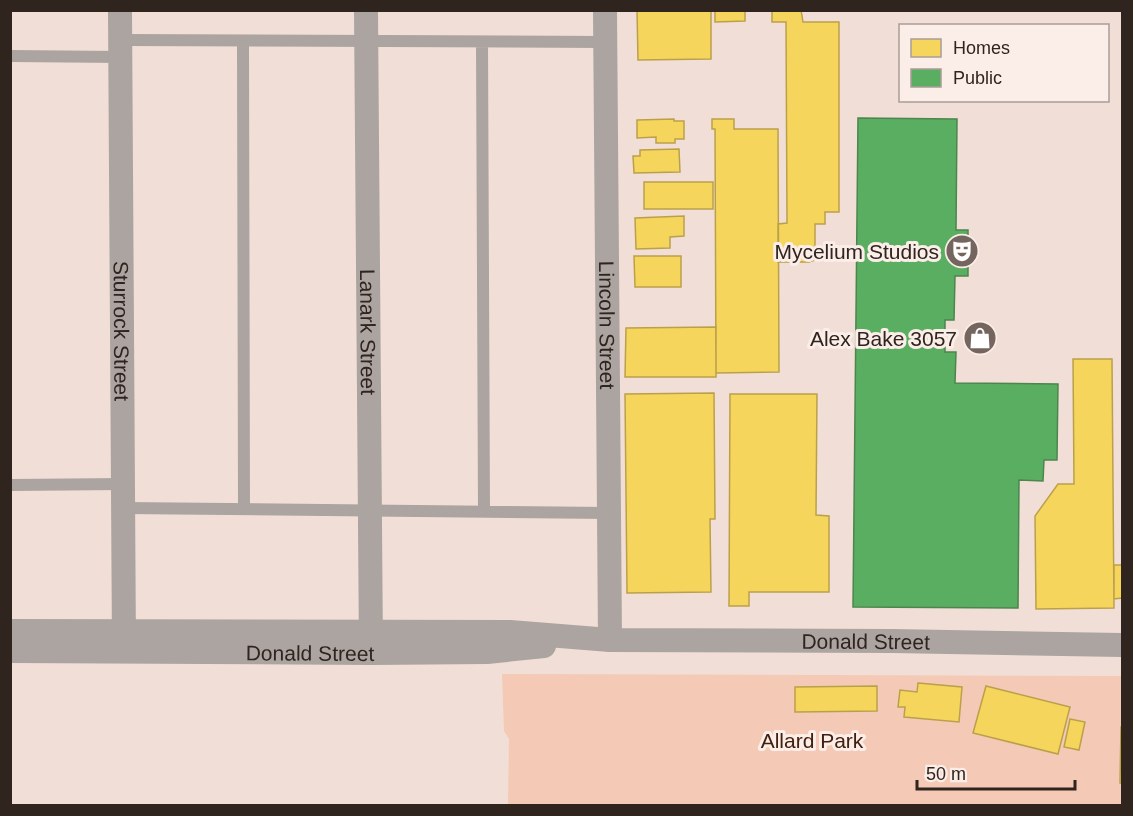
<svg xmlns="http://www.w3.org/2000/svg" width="1133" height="816" font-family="Arial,sans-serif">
  <rect width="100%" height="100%" fill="#f1dfd7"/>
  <!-- green -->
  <path fill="#f4c9b5" d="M 502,674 L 1122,676 L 1122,805 L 508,805 L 509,739 L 504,731 Z"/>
  <!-- homes -->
  <path fill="#f6d55c" stroke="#bba04a" stroke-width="1.5" d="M 637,10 L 711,10 L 711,59 L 638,60 Z
    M 715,10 L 745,10 L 745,21 L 715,22 Z
    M 772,10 L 801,10 L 803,22 L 839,22 L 839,212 L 825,212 L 825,224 L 815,224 L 815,260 L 809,262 L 778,262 L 778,224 L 787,223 L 786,22 L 772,22 Z
    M 674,119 L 674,121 L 684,121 L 684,139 L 675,139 L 675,143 L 656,143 L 656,137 L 637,138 L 637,120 Z
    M 712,119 L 734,119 L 734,129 L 778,129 L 779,372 L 716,373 L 715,129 L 712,129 Z
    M 679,149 L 680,172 L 634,173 L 633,156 L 640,156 L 640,150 Z
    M 644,182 L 713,182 L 713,209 L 644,209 Z
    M 684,216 L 684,236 L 670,237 L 670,248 L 636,249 L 635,218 Z
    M 634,256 L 681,256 L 681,287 L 635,287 Z
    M 716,327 L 716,377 L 625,377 L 626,328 Z
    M 1073,359 L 1112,359 L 1114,608 L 1036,609 L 1035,516 L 1058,484 L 1074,484 Z
    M 714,393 L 715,519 L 710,519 L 711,592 L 627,593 L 625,394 Z
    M 730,394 L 817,394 L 816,515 L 829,516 L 829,592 L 749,592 L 749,606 L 729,606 Z
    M 1114,565 L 1122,565 L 1122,598 L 1114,599 Z
    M 918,683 L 962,687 L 959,722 L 904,717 L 905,707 L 898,707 L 900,690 L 917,692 Z
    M 877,686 L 877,711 L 795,712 L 795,687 Z
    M 986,686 L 1070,707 L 1058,754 L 973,733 Z
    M 1070,719 L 1085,722 L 1079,750 L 1064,747 Z
    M 1121,727 L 1122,727 L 1122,783 L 1120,783 Z"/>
  <!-- public -->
  <path fill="#5aae61" stroke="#4d854d" stroke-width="1.5" d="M 858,118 L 957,119 L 956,230 L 968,230 L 968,276 L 955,276 L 954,320 L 945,320 L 945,352 L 956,352 L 955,383 L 1058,384 L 1057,460 L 1044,460 L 1043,481 L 1019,480 L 1018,608 L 853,607 Z"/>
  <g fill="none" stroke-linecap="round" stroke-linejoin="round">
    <!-- service -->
    <path stroke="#aca4a0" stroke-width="12" d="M 121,40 L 605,42
      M 243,42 L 244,509
      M 482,42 L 484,511
      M 10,56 L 121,57
      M 10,485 L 123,484
      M 123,508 L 608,513"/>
    <!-- minor -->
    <g stroke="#aca4a0" stroke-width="24">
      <path id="s1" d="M 120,10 L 124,651"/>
      <path id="s2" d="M 366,10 L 371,653"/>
      <path id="s3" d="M 605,10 L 610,640"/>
      <path id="s4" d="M 10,631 L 510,632 L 610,640 L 892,641 L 1122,645"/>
      <path id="s5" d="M 10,651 L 371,653 L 487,652 L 544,646"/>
    </g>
  </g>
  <!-- icons -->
  <defs>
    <symbol id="theatre-disc" viewBox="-11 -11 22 22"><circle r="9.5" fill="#74655f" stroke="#fbede7"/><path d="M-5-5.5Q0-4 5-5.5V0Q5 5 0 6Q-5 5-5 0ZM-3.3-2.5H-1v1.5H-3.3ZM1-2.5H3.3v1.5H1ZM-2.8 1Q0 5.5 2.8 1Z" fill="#fff"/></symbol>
    <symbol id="shop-disc" viewBox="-11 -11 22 22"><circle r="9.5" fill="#74655f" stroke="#fbede7"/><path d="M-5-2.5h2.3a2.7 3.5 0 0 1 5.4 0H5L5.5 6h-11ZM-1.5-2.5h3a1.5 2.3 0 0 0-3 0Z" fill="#fff"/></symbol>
  </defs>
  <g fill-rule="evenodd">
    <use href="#theatre-disc" x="943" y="232" width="38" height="38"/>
    <use href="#shop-disc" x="961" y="319" width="38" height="38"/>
  </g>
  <g text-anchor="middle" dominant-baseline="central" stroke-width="6" stroke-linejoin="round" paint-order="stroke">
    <!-- poi labels -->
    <g font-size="21" fill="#30241f" stroke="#fbede7" text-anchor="end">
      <text x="939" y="251">Mycelium Studios</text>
      <text x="957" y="338">Alex Bake 3057</text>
    </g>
    <!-- street labels -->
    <g font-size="21" fill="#30241f" stroke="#fbede7">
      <text stroke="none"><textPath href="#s3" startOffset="315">Lincoln Street</textPath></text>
      <text stroke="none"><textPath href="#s1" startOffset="321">Sturrock Street</textPath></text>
      <text stroke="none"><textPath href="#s2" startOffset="322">Lanark Street</textPath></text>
      <text stroke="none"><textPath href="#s4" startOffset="856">Donald Street</textPath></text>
      <text stroke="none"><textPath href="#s5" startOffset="300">Donald Street</textPath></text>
    </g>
    <!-- park labels -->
    <g font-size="21" fill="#43200e" stroke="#fbede7">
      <text x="812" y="740">Allard Park</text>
    </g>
  </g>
  <!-- border -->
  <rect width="1133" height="816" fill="none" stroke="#30241f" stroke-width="24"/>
  <!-- legend -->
  <rect x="899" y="24" width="210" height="78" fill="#fbede7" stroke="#aa9d97" stroke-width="1.5"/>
  <rect x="911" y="39" width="30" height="18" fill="#f6d55c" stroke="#aa9d97" stroke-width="1.5"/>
  <text x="953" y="54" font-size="18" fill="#30241f">Homes</text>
  <rect x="911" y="69" width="30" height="18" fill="#5aae61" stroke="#aa9d97" stroke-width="1.5"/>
  <text x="953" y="84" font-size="18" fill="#30241f">Public</text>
  <!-- scale -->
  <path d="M917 780v9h158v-9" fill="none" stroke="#30241f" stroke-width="3"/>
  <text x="926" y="780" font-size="18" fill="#30241f" stroke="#fbede7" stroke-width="4.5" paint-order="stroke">50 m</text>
</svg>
